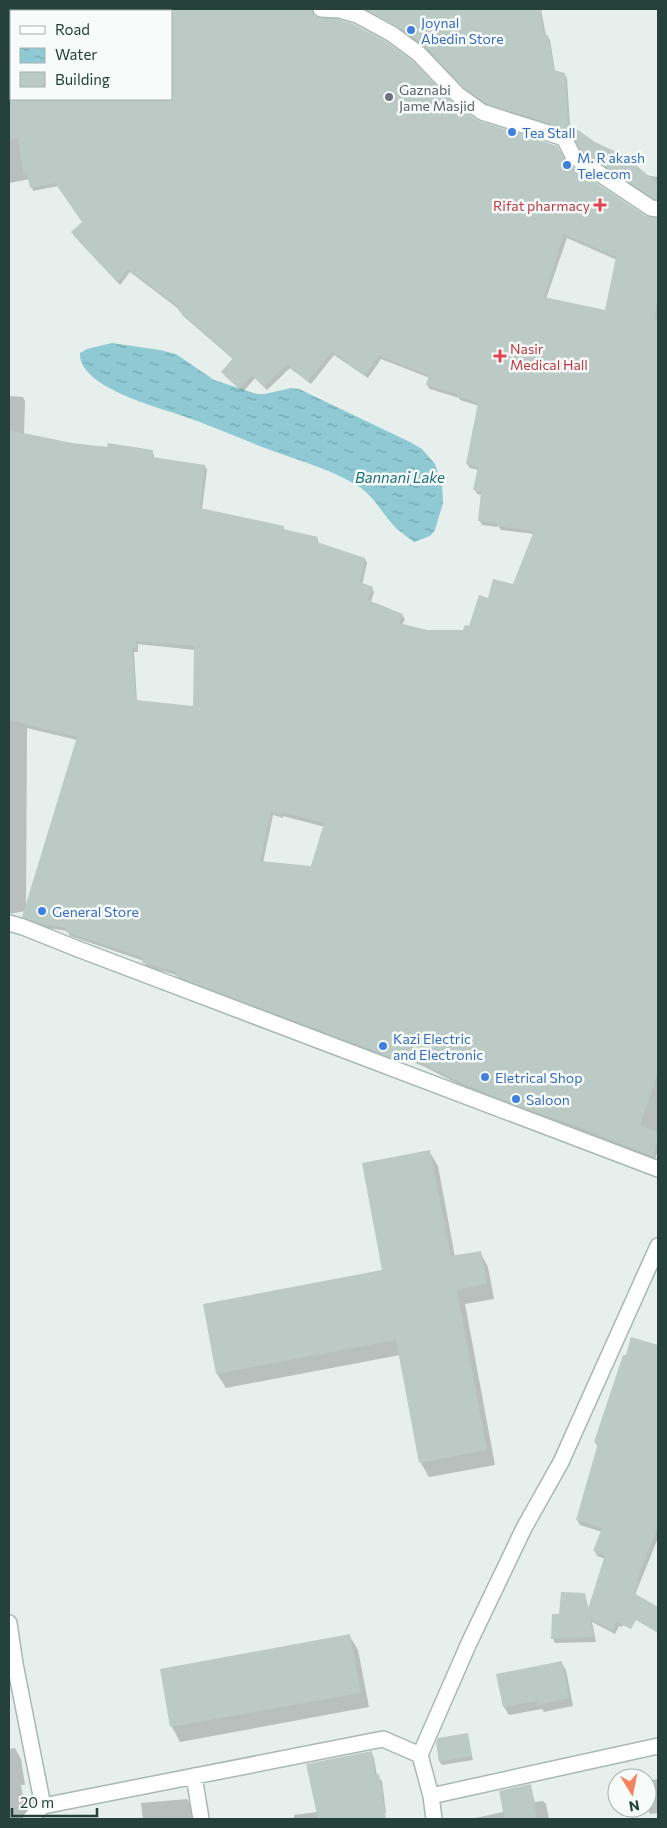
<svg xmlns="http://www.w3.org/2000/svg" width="667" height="1828" font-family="Commissioner,sans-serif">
  <defs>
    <pattern id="water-ripples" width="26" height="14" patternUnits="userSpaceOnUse" patternTransform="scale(1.25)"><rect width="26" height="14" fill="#8ec9d4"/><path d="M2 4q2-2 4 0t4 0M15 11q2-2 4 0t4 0" fill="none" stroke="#74a5ad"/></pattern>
  </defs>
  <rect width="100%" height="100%" fill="#e6efeb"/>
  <!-- water -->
  <path fill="url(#water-ripples)" d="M 112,343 L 160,350 L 176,354 L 214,380 L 257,394 L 265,394 L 291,388 L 299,389 L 410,442 L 422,449 L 435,464 L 442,484 L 443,503 L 435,530 L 430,536 L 414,542 C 408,537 401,533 396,528 C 384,516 375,498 361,488 C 334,470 303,462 273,451 C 241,439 210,425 177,414 C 153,406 78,386 80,353 L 87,349 Z"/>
  <!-- shadow -->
  <path fill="#0003" fill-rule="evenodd" d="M 9,9 L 315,9 L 314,16 L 320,20 L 450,102 L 476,121 L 567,165 L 645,217 L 658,219 L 658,1151 L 655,1159 L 571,1127 L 519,1109 L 458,1084 L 425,1067 L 398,1056 L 397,1062 L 179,980 L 177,975 L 146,967 L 144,961 L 70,936 L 67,931 L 41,927 L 26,921 L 24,917 L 26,911 L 9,914 L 9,396 L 23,397 L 25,401 L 24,434 L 72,444 L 152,451 L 154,455 L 154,458 L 205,466 L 207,470 L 202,510 L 283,527 L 285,531 L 317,538 L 319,544 L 365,559 L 367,563 L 362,585 L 372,588 L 374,592 L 371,602 L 402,615 L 405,619 L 402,625 L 427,631 L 464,631 L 469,627 L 489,599 L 514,585 L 534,534 L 501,530 L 499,527 L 482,525 L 480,521 L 482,495 L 477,494 L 475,490 L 479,470 L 470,468 L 467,464 L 479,406 L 460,400 L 459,398 L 430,389 L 427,385 L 430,378 L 381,359 L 368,378 L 334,355 L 311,384 L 290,368 L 267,390 L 255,378 L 243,392 L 225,376 L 223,372 L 233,359 L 182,315 L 180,310 L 130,272 L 120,285 L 74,236 L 72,232 L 83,223 L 58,186 L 33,191 L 30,179 L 9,183 ZM 11,11 L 171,11 L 171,99 L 11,99 ZM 567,238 L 617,260 L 606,311 L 546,299 ZM 138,644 L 195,650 L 194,707 L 137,701 L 134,652 L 138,652 ZM 27,728 L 77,740 L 26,908 ZM 273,815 L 283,818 L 283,816 L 325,827 L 311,867 L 263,863 Z
    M 396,9 L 541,9 L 546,36 L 547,36 L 550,40 L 555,71 L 564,74 L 567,78 L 570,125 L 594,143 L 635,162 L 637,166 L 638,174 L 658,177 L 658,203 L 584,154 L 573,134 L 490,107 L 467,91 L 428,51 L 400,30 L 397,25 Z
    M 429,1151 L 438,1166 L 455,1257 L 480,1252 L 488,1267 L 494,1299 L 465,1304 L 495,1465 L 429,1477 L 421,1463 L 400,1355 L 226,1388 L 217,1374 L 383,1271 Z
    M 631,1339 L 658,1346 L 658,1538 L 622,1627 L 619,1626 L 615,1634 L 592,1622 L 596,1642 L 555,1643 L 553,1639 L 585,1595 L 589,1610 L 606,1559 L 597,1556 L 595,1551 L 602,1532 L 580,1525 L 577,1520 L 598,1447 L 595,1442 L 627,1357 Z
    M 349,1635 L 358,1650 L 369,1707 L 180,1742 L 172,1727 L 161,1670 Z
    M 561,1662 L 566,1670 L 573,1706 L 544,1712 L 542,1709 L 509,1715 L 504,1707 Z
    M 467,1734 L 473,1760 L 442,1765 L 440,1762 Z
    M 15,1748 L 21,1759 L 25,1785 L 21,1785 L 27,1819 L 9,1819 L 9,1749 Z
    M 371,1752 L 374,1758 L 377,1776 L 382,1781 L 386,1813 L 379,1814 L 380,1819 L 294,1819 L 294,1815 L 318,1812 Z
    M 658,1779 L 658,1813 L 650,1814 L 647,1808 L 647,1781 Z
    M 530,1785 L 535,1802 L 543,1801 L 546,1804 L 549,1819 L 471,1819 L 503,1812 L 500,1792 Z
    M 187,1799 L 191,1805 L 192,1819 L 143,1819 L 141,1803 Z"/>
  <!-- building -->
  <path fill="#bbcac4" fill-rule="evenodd" d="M 171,9 L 312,9 L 313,14 L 316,17 L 338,19 L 353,24 L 387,42 L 413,61 L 450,100 L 477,120 L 557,146 L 568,164 L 646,216 L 658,218 L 658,297 L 654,319 L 658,320 L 658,1073 L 640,1125 L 658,1132 L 658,1142 L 652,1156 L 568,1123 L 515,1105 L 455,1080 L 422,1063 L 396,1052 L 394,1058 L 385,1055 L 175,976 L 177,972 L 142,963 L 144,958 L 66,932 L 67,928 L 38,923 L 22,917 L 77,737 L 9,720 L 9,430 L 72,443 L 107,447 L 108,443 L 153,450 L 152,457 L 205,465 L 200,508 L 284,526 L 283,529 L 318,537 L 317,542 L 365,558 L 360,582 L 373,587 L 368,600 L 403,614 L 399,623 L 427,630 L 463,630 L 465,625 L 469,626 L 479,595 L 488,598 L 493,579 L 513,584 L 534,531 L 497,526 L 497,523 L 478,521 L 481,492 L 473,490 L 478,467 L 466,464 L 478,403 L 456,396 L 457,394 L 426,385 L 429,375 L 379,356 L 365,375 L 332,352 L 308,381 L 287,364 L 264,387 L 252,375 L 240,388 L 221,372 L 233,358 L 178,310 L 180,308 L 128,269 L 118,282 L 71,232 L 82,222 L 55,183 L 30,188 L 27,172 L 23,173 L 18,138 L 11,140 L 9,126 L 9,99 L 171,99 ZM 564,234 L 616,257 L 605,310 L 544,297 ZM 136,641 L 194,646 L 193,706 L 136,700 L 132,648 L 137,648 ZM 271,811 L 281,814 L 281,812 L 324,823 L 311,866 L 260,861 Z
    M 365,9 L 540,9 L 544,35 L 548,35 L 554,70 L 565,73 L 568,123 L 595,142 L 636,161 L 636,165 L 658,184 L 658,200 L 654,199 L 580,150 L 570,131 L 486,104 L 463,87 L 425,46 L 397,26 Z
    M 430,1150 L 451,1256 L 481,1251 L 487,1284 L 457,1290 L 487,1450 L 419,1463 L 396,1340 L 216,1374 L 203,1304 L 382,1270 L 362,1163 Z
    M 631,1337 L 658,1345 L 658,1527 L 636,1582 L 638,1582 L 634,1593 L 658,1607 L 658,1633 L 636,1620 L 631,1629 L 616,1622 L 612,1630 L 590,1619 L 594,1637 L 551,1639 L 552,1614 L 559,1614 L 561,1592 L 585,1593 L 588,1609 L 605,1555 L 593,1551 L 602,1528 L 576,1520 L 598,1443 L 594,1442 L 623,1355 L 626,1355 Z
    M 350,1634 L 361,1693 L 170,1727 L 160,1669 Z
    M 562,1661 L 569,1698 L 538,1705 L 537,1701 L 503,1707 L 496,1674 Z
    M 468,1733 L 472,1756 L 439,1762 L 436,1743 L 438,1738 Z
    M 372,1751 L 375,1775 L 379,1774 L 386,1819 L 318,1819 L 306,1764 Z
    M 531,1784 L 537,1819 L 505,1819 L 499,1791 Z"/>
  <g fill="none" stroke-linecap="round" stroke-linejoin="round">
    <defs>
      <path id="minor" d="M 321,9 L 340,10 L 357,15 L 392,34 L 419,54 L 457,94 L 482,112 L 564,138 L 573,156 L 651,208 L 658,209
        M 9,923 L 23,927 L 78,949 L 658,1169
        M 9,1623 L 15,1664 L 43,1806
        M 194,1776 L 201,1819
        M 431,1796 L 658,1746
        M 30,1819 L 43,1806 L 383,1739 L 420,1755
        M 434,1819 L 431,1796 L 420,1755 L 469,1643 L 524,1528 L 561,1462 L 658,1246"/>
    </defs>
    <!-- minor casing -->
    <use href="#minor" stroke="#a8b8b2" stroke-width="18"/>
    <!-- minor -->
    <use href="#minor" stroke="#fff" stroke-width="15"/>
  </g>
  <!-- markers -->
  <g fill="#3f7fe0" stroke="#f7fbf9" stroke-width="2">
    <circle cx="411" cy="30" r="5"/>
    <circle cx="512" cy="132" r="5"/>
    <circle cx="567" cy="165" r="5"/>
    <circle cx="42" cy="911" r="5"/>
    <circle cx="383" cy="1046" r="5"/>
    <circle cx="485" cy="1077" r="5"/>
    <circle cx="516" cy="1099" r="5"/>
  </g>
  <circle fill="#6b7280" stroke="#f7fbf9" stroke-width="2" cx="389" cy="97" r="5"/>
  <g fill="#e0444e" stroke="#f7fbf9" stroke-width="2">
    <path d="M597.5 197.5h5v5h5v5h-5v5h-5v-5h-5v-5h5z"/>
    <path d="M497.5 348.5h5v5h5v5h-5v5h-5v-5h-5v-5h5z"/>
  </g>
  <g text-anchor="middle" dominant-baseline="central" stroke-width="5" stroke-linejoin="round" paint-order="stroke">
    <!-- shop labels -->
    <g font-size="14" fill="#366cbe" stroke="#f7fbf9" text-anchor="start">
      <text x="421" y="22">Joynal<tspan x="421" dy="16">Abedin Store</tspan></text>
      <text x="522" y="132">Tea Stall</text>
      <text x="577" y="157">M. R akash<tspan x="577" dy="16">Telecom</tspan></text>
      <text x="52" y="911">General Store</text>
      <text x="393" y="1038">Kazi Electric<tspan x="393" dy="16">and Electronic</tspan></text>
      <text x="495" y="1077">Eletrical Shop</text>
      <text x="526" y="1099">Saloon</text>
    </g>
    <!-- worship labels -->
    <g font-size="14" fill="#5b616d" stroke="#f7fbf9" text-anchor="start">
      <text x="399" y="89">Gaznabi<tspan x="399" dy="16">Jame Masjid</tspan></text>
    </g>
    <!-- health labels -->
    <g font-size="14" fill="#be3a42" stroke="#f7fbf9" text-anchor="end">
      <text x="590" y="205">Rifat pharmacy</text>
      <text x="510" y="348" text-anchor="start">Nasir<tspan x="510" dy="16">Medical Hall</tspan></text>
    </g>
    <!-- water labels -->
    <g font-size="15" font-style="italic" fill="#1c6f80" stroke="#f7fbf9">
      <text x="400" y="477">Bannani Lake</text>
    </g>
  </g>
  <!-- border -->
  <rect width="667" height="1828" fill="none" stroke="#24423a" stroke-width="20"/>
  <!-- legend -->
  <rect x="10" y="10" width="162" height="90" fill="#f7fbf9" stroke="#a3b1ad"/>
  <rect x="20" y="26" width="25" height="8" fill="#ffffff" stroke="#a3b1ad"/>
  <text x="55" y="35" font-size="15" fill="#24423a">Road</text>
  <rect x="20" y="48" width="25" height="15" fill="url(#water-ripples)" stroke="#a3b1ad"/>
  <text x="55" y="60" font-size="15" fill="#24423a">Water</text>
  <rect x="20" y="72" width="25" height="15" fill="#bbcac4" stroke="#a3b1ad"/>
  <text x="55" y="85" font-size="15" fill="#24423a">Building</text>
  <!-- north arrow -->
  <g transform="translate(632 1793) rotate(170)"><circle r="24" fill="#f7fbf9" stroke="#a3b1ad"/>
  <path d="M0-4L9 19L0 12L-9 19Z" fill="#f4845f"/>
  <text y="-8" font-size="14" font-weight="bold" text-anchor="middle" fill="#24423a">N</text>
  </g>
  <!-- scale -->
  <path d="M12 1808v8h85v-8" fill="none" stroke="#24423a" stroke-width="2.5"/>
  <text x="20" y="1808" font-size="15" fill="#24423a" stroke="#f7fbf9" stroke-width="4" paint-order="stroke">20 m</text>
</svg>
